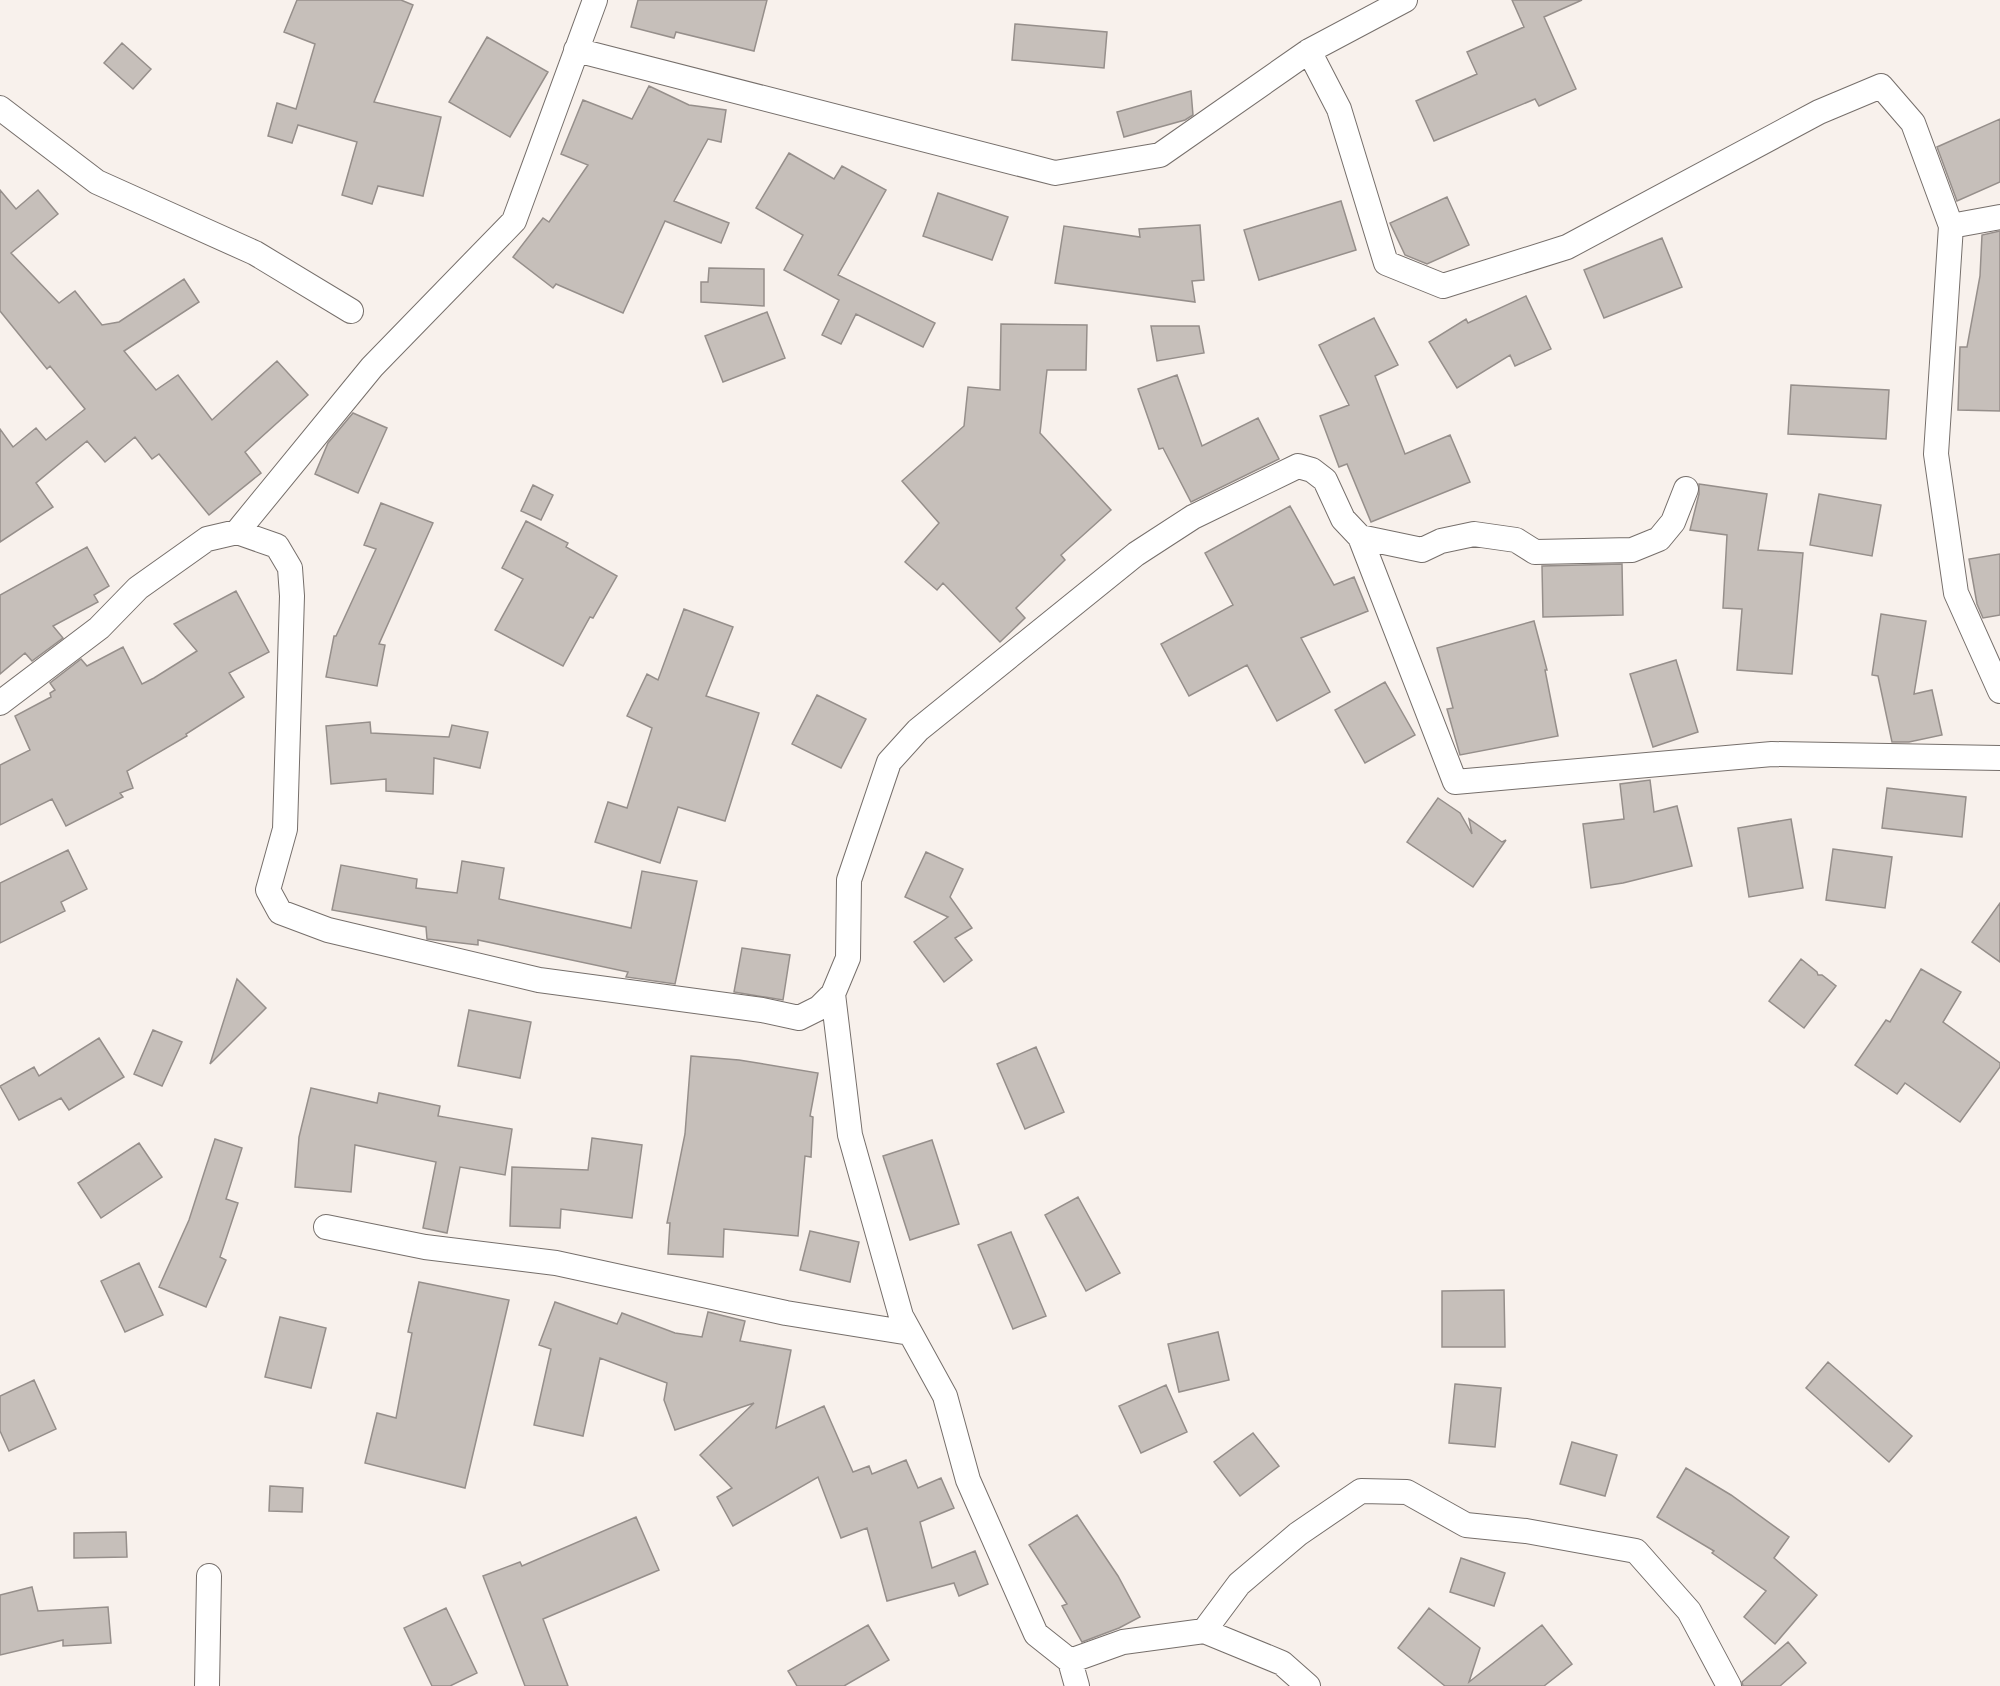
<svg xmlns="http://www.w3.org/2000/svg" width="2000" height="1686" font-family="Literata,serif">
  <rect width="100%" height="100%" fill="#f8f1ec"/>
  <!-- building -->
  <path fill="#c6bfba" stroke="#968f8b" stroke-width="1.5" d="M 297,0 L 401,0 L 413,5 L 374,102 L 441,117 L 423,196 L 378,186 L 372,204 L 342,195 L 357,142 L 298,125 L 292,143 L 268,136 L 277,103 L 296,109 L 315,44 L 284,32 Z
    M 638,0 L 767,0 L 754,51 L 676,32 L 674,38 L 631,27 Z
    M 1512,0 L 1582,0 L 1544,17 L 1576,89 L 1539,106 L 1535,99 L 1434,141 L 1416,101 L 1477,74 L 1467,52 L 1524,27 Z
    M 1015,24 L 1107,32 L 1104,68 L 1012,60 Z
    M 487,37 L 548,72 L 510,137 L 449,102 Z
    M 122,43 L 151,69 L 133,89 L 104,63 Z
    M 649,86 L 689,105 L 726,110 L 721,142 L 708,139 L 674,201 L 729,223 L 721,243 L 665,221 L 623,313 L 556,284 L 553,288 L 513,257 L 543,218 L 549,222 L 588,165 L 561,154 L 583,100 L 632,119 Z
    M 1191,91 L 1193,115 L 1185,120 L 1124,137 L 1117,112 Z
    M 2000,119 L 2000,182 L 1957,201 L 1937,147 Z
    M 789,153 L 834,179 L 842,166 L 886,190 L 838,275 L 935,323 L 923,347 L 856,314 L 841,344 L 822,335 L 839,300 L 784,270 L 803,235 L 756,208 Z
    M 0,190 L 16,209 L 38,190 L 58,214 L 11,253 L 59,303 L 75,291 L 102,325 L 119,322 L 184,279 L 199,302 L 124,351 L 156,390 L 178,375 L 212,420 L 277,361 L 308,395 L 245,452 L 261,473 L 209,515 L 159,454 L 152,459 L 135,437 L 105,462 L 87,441 L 36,483 L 53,507 L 0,542 L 0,429 L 13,447 L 36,428 L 46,440 L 85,409 L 50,366 L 47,369 L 0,311 Z
    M 938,193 L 1008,217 L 992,260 L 923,236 Z
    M 1447,197 L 1469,245 L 1427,264 L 1405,255 L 1390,223 Z
    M 1341,201 L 1356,250 L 1259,280 L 1244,230 Z
    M 1200,225 L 1204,280 L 1192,281 L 1195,302 L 1055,283 L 1064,226 L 1140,237 L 1139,229 Z
    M 2000,231 L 2000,411 L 1958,410 L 1960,347 L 1967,347 L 1980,276 L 1982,235 Z
    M 1662,238 L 1682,287 L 1604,318 L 1584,270 Z
    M 709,268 L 764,269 L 764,306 L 701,302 L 701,282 L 708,282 Z
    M 1526,296 L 1551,349 L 1515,366 L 1510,355 L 1457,388 L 1429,342 L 1466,319 L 1468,323 Z
    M 767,312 L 785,358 L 723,382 L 705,336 Z
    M 1374,318 L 1398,365 L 1375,376 L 1405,454 L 1450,435 L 1470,482 L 1371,522 L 1347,464 L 1339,467 L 1320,416 L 1349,405 L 1319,345 Z
    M 1001,324 L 1087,325 L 1086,370 L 1047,370 L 1040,433 L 1111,510 L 1061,555 L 1065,560 L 1016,608 L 1025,618 L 1000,642 L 943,583 L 937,590 L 905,562 L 939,523 L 902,481 L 964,426 L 968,387 L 1000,390 Z
    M 1151,326 L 1199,326 L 1204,353 L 1157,361 Z
    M 1177,375 L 1202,446 L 1258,418 L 1279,459 L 1191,502 L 1163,448 L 1159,449 L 1138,389 Z
    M 1791,385 L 1889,390 L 1886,439 L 1788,434 Z
    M 353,413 L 387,428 L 358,493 L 315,474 L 328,443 Z
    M 1699,484 L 1767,494 L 1758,550 L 1803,553 L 1792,674 L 1737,670 L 1742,609 L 1723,608 L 1727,535 L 1690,530 L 1699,494 Z
    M 533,485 L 553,495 L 541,520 L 521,511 Z
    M 1819,494 L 1881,505 L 1872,556 L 1810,545 Z
    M 381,503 L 433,523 L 379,644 L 385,645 L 377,686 L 326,677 L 334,636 L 336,636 L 376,549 L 364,545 Z
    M 1290,506 L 1334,585 L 1354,577 L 1368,611 L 1301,638 L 1330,692 L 1277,721 L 1247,665 L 1189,696 L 1161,644 L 1233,605 L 1205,553 Z
    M 526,521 L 568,543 L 566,547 L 617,576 L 593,618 L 590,617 L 563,666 L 495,630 L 523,579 L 502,568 Z
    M 87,547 L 109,586 L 94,595 L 98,602 L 53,626 L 63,638 L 32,661 L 25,653 L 0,674 L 0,595 Z
    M 2000,554 L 2000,615 L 1983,618 L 1977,604 L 1969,559 Z
    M 1622,564 L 1623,615 L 1543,617 L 1542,566 Z
    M 236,591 L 269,652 L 229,673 L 244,697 L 186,734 L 187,736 L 127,771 L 133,788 L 120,793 L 123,797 L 66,826 L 52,799 L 0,825 L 0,765 L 30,750 L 15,716 L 51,697 L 50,693 L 55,690 L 50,683 L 81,659 L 87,666 L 123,647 L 142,684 L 154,678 L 197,651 L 174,624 Z
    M 684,609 L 733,627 L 706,696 L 759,713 L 725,821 L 678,807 L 660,863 L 595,842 L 608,802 L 627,808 L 652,728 L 627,716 L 647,674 L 658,680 Z
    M 1881,614 L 1926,621 L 1914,694 L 1932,690 L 1942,735 L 1909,742 L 1892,742 L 1878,676 L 1872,675 Z
    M 1534,621 L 1547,670 L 1545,670 L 1558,736 L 1460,755 L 1447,709 L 1453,708 L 1437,648 Z
    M 1676,660 L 1698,732 L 1653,747 L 1630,674 Z
    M 1385,682 L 1415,735 L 1365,763 L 1335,710 Z
    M 817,695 L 866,719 L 841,768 L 792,744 Z
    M 370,722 L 371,733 L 449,737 L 452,725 L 488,732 L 480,768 L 434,758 L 433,794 L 386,791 L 386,779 L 331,784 L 326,726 Z
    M 1650,780 L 1654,812 L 1677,806 L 1692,866 L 1623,883 L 1591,888 L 1583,824 L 1624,819 L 1620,784 Z
    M 1887,788 L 1966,797 L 1962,837 L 1882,828 Z
    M 1438,798 L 1460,813 L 1472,834 L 1469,819 L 1502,842 L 1506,840 L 1473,887 L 1407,842 Z
    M 1791,819 L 1803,888 L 1749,897 L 1738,828 Z
    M 1833,849 L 1892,857 L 1885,908 L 1826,900 Z
    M 68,850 L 87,889 L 61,902 L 65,911 L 0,943 L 0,883 Z
    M 926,852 L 963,869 L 950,897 L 972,928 L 955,938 L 972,960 L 944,982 L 914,942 L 948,917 L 905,897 Z
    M 462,861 L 504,868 L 499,899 L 631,928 L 642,871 L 697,881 L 675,984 L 626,977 L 628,972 L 478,940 L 478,945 L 427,939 L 426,927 L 332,910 L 341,865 L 417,879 L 416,888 L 457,893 Z
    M 2000,903 L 2000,962 L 1972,942 Z
    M 742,948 L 790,955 L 783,1000 L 734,992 Z
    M 1801,959 L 1817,972 L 1818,975 L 1822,975 L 1836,986 L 1804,1028 L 1769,1001 Z
    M 1921,969 L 1961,992 L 1943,1022 L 2000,1063 L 2000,1067 L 1960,1122 L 1905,1083 L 1897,1094 L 1855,1065 L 1886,1020 L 1890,1022 Z
    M 237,979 L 266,1008 L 210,1064 Z
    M 469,1010 L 531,1022 L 520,1078 L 458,1066 Z
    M 153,1030 L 182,1042 L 162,1086 L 134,1074 Z
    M 99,1038 L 124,1077 L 69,1110 L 61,1098 L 19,1120 L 0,1086 L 34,1067 L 39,1076 Z
    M 1036,1047 L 1064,1112 L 1025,1129 L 997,1064 Z
    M 691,1056 L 739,1060 L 818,1073 L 810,1116 L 813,1117 L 811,1157 L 805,1156 L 798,1236 L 724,1229 L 723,1257 L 668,1254 L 670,1223 L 667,1223 L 685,1134 Z
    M 311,1088 L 377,1103 L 379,1093 L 440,1106 L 438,1116 L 512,1129 L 505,1175 L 460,1167 L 447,1233 L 423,1228 L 436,1162 L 355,1145 L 351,1192 L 295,1187 L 299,1137 Z
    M 592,1138 L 642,1145 L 632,1218 L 561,1209 L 560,1228 L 510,1226 L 512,1167 L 588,1170 Z
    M 215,1139 L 242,1148 L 226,1199 L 238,1203 L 220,1257 L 226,1260 L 206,1307 L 159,1287 L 189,1220 Z
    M 932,1140 L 959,1224 L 910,1240 L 883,1156 Z
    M 139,1143 L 162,1177 L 101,1218 L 78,1183 Z
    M 1078,1197 L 1120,1273 L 1086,1291 L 1045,1215 Z
    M 810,1231 L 859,1242 L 850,1282 L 800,1270 Z
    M 1011,1232 L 1046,1316 L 1013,1329 L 978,1245 Z
    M 139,1263 L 163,1315 L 125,1332 L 101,1281 Z
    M 419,1282 L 509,1300 L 465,1488 L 365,1463 L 377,1413 L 396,1418 L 412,1333 L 408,1332 Z
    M 1504,1290 L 1505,1347 L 1442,1347 L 1442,1291 Z
    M 555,1302 L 617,1324 L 622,1313 L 675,1333 L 702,1337 L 708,1312 L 745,1321 L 740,1341 L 791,1350 L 776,1428 L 824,1406 L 853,1472 L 869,1466 L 872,1474 L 906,1460 L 918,1488 L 941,1478 L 954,1508 L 920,1522 L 932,1568 L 975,1551 L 988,1584 L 959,1596 L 954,1583 L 887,1601 L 867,1528 L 841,1538 L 818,1477 L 733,1526 L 717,1497 L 732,1488 L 700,1455 L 754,1403 L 675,1430 L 664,1400 L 667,1383 L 600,1358 L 583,1436 L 534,1425 L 551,1349 L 539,1345 Z
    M 280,1317 L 326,1328 L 311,1388 L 265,1377 Z
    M 1218,1332 L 1229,1380 L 1179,1392 L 1168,1344 Z
    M 1828,1362 L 1912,1436 L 1889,1462 L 1806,1388 Z
    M 34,1380 L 56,1429 L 9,1451 L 0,1431 L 0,1396 Z
    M 1455,1384 L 1501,1388 L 1495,1447 L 1449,1443 Z
    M 1166,1385 L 1187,1432 L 1141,1453 L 1119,1406 Z
    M 1253,1433 L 1279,1466 L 1240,1496 L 1214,1462 Z
    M 1572,1442 L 1617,1455 L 1605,1496 L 1560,1484 Z
    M 1686,1468 L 1731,1495 L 1789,1537 L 1774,1558 L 1817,1595 L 1775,1644 L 1744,1617 L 1766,1591 L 1712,1553 L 1714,1551 L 1657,1517 Z
    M 270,1486 L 303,1488 L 302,1512 L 269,1511 Z
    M 1077,1515 L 1118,1576 L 1140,1617 L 1119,1628 L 1082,1642 L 1062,1606 L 1067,1604 L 1029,1545 Z
    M 636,1517 L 659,1570 L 543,1619 L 568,1686 L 525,1686 L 483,1576 L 520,1562 L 522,1566 Z
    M 126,1532 L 127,1557 L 74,1558 L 74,1533 Z
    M 1461,1558 L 1505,1573 L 1494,1606 L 1450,1592 Z
    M 32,1587 L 38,1611 L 108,1607 L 111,1643 L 63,1646 L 63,1640 L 0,1655 L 0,1595 Z
    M 446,1608 L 477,1673 L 450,1686 L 432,1686 L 404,1628 Z
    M 1429,1608 L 1480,1648 L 1469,1682 L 1542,1625 L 1572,1664 L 1544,1686 L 1445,1686 L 1398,1648 Z
    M 868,1625 L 889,1660 L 844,1686 L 797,1686 L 788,1671 Z
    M 1788,1642 L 1806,1663 L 1780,1686 L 1743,1686 L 1742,1682 Z"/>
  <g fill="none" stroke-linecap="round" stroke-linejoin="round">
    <defs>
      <path id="minor" d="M 576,50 L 1055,173 L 1160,155 L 1309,51 L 1405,0
        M 1309,51 L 1339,109 L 1386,263 L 1443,286 L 1567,247 L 1819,112 L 1881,86 L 1913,123 L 1951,226
        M 0,108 L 97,182 L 255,253 L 351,311
        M 2000,217 L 1951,226 L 1936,454 L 1956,593 L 2000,691
        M 237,532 L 372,367 L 514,221 L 595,0
        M 1360,537 L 1455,782 L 1772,754 L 2000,758
        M 0,703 L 99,628 L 138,588 L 207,539 L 237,532 L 277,546 L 290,568 L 292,596 L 285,829 L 268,890 L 280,912 L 328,930 L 539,980 L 762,1010 L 799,1018 L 819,1008 L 833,994 L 848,958 L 849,880 L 889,762 L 918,730 L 1136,554 L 1193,517 L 1298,466 L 1312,470 L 1325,480 L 1343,519 L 1360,537 L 1422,550 L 1441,541 L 1474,534 L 1516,540 L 1535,552 L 1632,550 L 1659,539 L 1673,522 L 1686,489
        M 833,994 L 850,1135 L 901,1316 L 945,1396 L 968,1480 L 1036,1634 L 1070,1661 L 1123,1642 L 1204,1631 L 1282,1663 L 1308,1686
        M 326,1227 L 425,1247 L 556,1263 L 786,1313 L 910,1333
        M 1204,1631 L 1239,1584 L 1298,1534 L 1361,1491 L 1407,1492 L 1466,1525 L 1526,1531 L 1636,1551 L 1689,1611 L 1729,1686
        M 1070,1661 L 1077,1686
        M 207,1686 L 209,1576"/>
    </defs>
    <!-- minor casing -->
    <use href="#minor" stroke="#766f6b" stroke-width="26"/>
    <!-- minor -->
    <use href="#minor" stroke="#fff" stroke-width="24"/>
  </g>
</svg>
